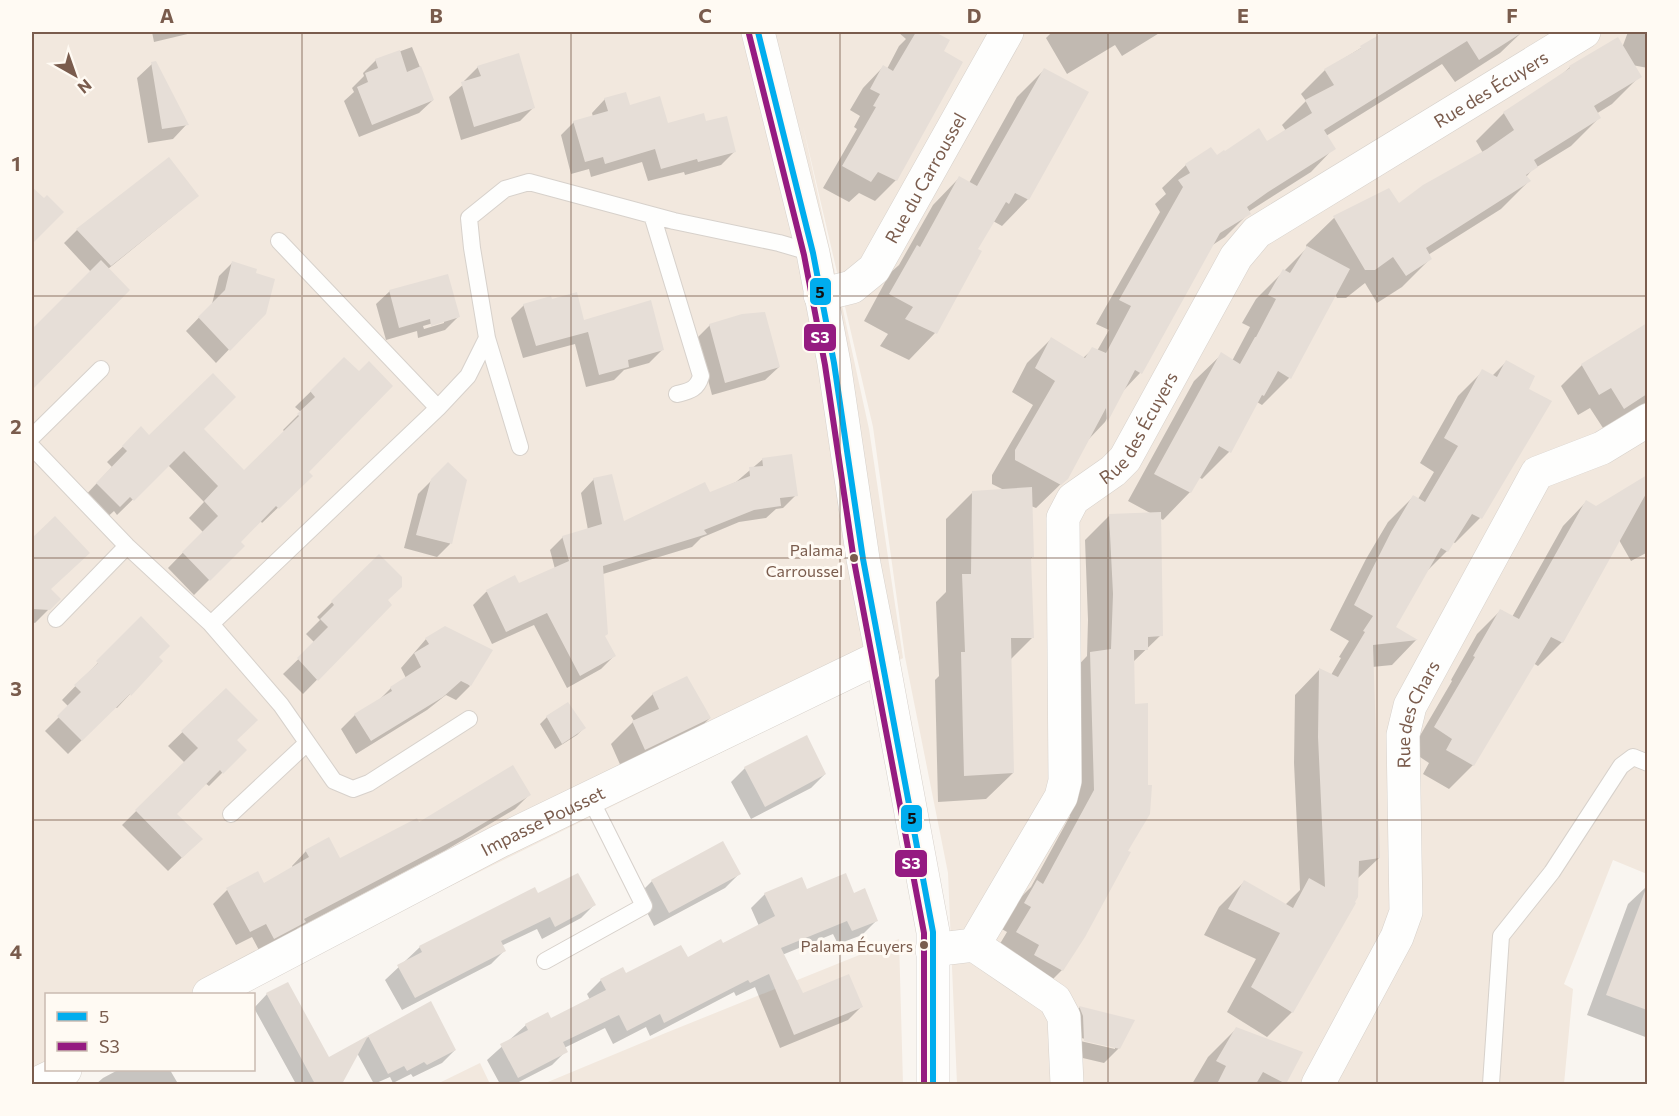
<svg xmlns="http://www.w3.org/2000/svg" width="1679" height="1116" font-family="Commissioner,sans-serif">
  <rect width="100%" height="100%" fill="#f9f5f0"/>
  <!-- residential -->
  <path fill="#f2e8de" d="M 32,32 L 1647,32 L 1647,874 L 1613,860 L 1564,984 L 1573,989 L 1564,1084 L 957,1084 L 948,873 L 905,657 L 873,427 L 803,126 L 869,429 L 903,658 L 860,684 L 232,994 L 46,994 L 46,1070 L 82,1070 L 51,1084 L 32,1084 Z
    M 899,939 L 903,1084 L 543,1084 L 668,1032 Z
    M 480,1063 L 490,1084 L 437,1084 Z"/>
  <!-- shadow -->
  <path fill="#0003" fill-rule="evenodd" d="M 152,32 L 196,32 L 154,42 Z
    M 898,32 L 932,32 L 948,40 L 942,52 L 961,63 L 896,180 L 875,201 L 859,193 L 849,202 L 823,188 L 857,129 L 854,127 L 860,116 L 850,110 L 863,88 L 883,67 L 887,69 L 899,46 L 906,39 Z
    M 1052,32 L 1161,32 L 1122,56 L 1115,45 L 1067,74 L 1046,38 Z
    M 1387,32 L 1522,32 L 1500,53 L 1455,82 L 1442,64 L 1326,136 L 1334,148 L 1311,172 L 1248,212 L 1249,213 L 1225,237 L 1211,246 L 1140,373 L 1122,392 L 1105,422 L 1088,440 L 1067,478 L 1036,508 L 1031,506 L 1033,556 L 1029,560 L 1032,638 L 1010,660 L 1013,773 L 986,799 L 938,802 L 935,680 L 939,676 L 936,602 L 946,592 L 946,519 L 973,492 L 1004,490 L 992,484 L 992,475 L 1033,405 L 1012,392 L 1027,363 L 1051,339 L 1083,358 L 1093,349 L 1097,351 L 1109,330 L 1096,324 L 1160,212 L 1155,204 L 1166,194 L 1162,188 L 1186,165 L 1266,143 L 1286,131 L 1282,125 L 1306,101 L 1301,94 L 1325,70 Z
    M 1628,32 L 1648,32 L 1648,68 L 1632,65 L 1640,76 L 1612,104 L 1596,114 L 1599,118 L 1571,146 L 1532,170 L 1526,177 L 1529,181 L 1501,209 L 1428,255 L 1430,259 L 1402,287 L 1377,303 L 1365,283 L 1346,298 L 1337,298 L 1335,294 L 1289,378 L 1262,405 L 1257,402 L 1229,452 L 1202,479 L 1199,477 L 1190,492 L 1163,520 L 1160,518 L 1161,635 L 1132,663 L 1062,970 L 1037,995 L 992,957 L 1007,932 L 1000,928 L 1012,906 L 1031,887 L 1070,816 L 1066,678 L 1087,656 L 1088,620 L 1085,540 L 1110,515 L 1152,514 L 1128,501 L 1194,381 L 1222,354 L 1232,361 L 1250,327 L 1242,323 L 1256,299 L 1307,248 L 1306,245 L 1334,218 L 1389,190 L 1398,205 L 1483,153 L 1476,141 L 1504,113 L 1559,77 L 1570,67 L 1622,48 Z
    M 412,47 L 433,100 L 419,113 L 359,137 L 344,101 L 354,92 L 352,88 L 364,76 L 363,73 L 376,60 Z
    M 152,64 L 187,124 L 173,139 L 148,143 L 137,78 Z
    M 478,67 L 533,108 L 520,121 L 461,140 L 449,97 L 465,83 L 464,81 Z
    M 1044,70 L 1028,199 L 1002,226 L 993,221 L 976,250 L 980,252 L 935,333 L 909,360 L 880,346 L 888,334 L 864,321 L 890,273 L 899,265 L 933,205 L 959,178 L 969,183 L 1017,97 Z
    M 605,99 L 629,107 L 667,125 L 704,123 L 735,151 L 721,165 L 685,175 L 684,172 L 648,181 L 642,162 L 591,177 L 589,169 L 571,174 L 561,135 L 574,122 L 593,117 L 592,113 Z
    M 169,159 L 197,195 L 183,208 L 108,269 L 128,290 L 32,388 L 32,330 L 91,272 L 64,243 L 77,230 Z
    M 32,189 L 44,200 L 61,212 L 32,242 Z
    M 232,263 L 255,274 L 264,313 L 216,363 L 186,331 L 212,304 L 219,276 Z
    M 390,291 L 458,317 L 445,330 L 418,338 L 417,331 L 386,340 L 376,304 ZM 444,320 L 444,323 L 424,329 L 423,326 Z
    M 524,305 L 583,321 L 662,350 L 649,363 L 624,370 L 614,380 L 586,387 L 575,344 L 523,358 L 511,318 Z
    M 710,325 L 779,367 L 765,380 L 712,395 L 697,338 Z
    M 1648,325 L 1648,401 L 1603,428 L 1590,408 L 1578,415 L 1561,386 L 1582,365 Z
    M 344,359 L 306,472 L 311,476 L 262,523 L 260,520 L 239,542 L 243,546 L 194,595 L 168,568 L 203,532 L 189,518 L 204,502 L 168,465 L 117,515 L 114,511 L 103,521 L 82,499 L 112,467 L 107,462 L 141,429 L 149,437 L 202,429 L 244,472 L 285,432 L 283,430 L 301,412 L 295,407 Z
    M 1506,362 L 1480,518 L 1455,543 L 1453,542 L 1447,551 L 1424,574 L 1394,628 L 1416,640 L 1392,665 L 1372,667 L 1379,858 L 1357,879 L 1292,1012 L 1267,1037 L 1227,1012 L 1256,959 L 1204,935 L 1219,907 L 1244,882 L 1285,905 L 1300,890 L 1294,763 L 1295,695 L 1319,670 L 1331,675 L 1341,658 L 1339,657 L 1349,641 L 1330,630 L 1366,559 L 1388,522 L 1413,497 L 1418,499 L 1434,472 L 1420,463 L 1458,396 L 1483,371 L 1492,376 Z
    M 763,459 L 796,495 L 783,508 L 776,509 L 766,518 L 739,522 L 701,538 L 692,547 L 603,574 L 603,636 L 614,656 L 601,669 L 567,688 L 534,625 L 492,644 L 473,605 L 486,592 L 515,577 L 518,585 L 555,569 L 550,550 L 563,537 L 588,530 L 581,493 L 594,479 L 623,523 L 709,494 L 736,482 Z
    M 448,464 L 465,480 L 450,544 L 437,557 L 404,548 L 418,494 Z
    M 1648,477 L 1648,552 L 1631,561 L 1619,540 L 1562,642 L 1538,666 L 1533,663 L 1473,765 L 1449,789 L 1423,774 L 1429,763 L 1411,751 L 1452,681 L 1451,680 L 1477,634 L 1501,610 L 1512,617 L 1563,526 L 1586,502 L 1596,508 Z
    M 55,518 L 50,590 L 59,599 L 35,623 L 32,622 L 32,540 Z
    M 379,556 L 386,600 L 390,605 L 303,694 L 283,674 L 315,643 L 306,634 L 320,620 L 317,617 Z
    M 141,618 L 157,657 L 161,661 L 117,708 L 115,707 L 68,754 L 45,731 L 69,707 L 62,700 Z
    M 426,639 L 470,686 L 456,700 L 446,695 L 427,710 L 356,754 L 341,729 L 355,715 L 377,702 L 391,688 L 406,678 L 401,668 Z
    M 226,690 L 235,740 L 245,750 L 209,786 L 205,783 L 175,814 L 201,839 L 168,871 L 122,825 L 185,763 L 168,746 Z
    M 653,694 L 710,718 L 688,739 L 623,771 L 611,744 L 634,721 L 631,716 Z
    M 568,704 L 584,728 L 577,735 L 555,749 L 540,724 L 547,717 Z
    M 745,768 L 825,774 L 811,788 L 751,819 L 731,782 Z
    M 529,795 L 515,809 L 446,850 L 298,928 L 290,936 L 260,952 L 252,937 L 236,945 L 213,904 L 227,890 L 264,885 L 293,868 L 292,866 L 306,851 L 340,860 L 418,825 Z
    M 739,874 L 725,888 L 654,926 L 638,895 L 652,881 Z
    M 1648,881 L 1648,1038 L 1587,1015 L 1628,904 L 1645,888 Z
    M 806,891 L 853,895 L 876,921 L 862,935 L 838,944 L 833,934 L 782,955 L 802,995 L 862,1006 L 848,1020 L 780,1048 L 755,987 L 736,996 L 734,992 L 650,1036 L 646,1027 L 613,1044 L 605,1028 L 564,1048 L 566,1051 L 552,1065 L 515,1084 L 500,1084 L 487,1060 L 526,1025 L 550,1020 L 590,1000 L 587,994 L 601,980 L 687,959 L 722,945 L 759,926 L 751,908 L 765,894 Z
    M 538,895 L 594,905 L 581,918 L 542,939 L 537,929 L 501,946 L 504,951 L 491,964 L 402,1010 L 385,980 L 420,947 Z
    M 267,994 L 328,1059 L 430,1003 L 455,1050 L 442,1063 L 413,1077 L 411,1074 L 393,1083 L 390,1077 L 374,1084 L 357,1053 L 341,1084 L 296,1084 L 254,1008 Z
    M 1080,1007 L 1119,1048 L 1104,1063 L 1070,1055 L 1066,1022 ZM 1077,1037 L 1115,1046 L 1115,1049 L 1076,1040 Z
    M 1237,1028 L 1285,1083 L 1283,1084 L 1192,1084 L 1208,1057 Z
    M 118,1070 L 170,1070 L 177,1082 L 174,1084 L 96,1084 L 103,1078 Z"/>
  <!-- building -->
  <path fill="#e6ded7" d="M 916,32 L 935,32 L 950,40 L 944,51 L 963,62 L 897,181 L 878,172 L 871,182 L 842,166 L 876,107 L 873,106 L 880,94 L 870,89 L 883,65 L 893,71 Z
    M 1384,32 L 1523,32 L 1479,60 L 1467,41 L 1324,130 L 1336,149 L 1268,192 L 1247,207 L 1251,214 L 1220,233 L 1142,374 L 1135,370 L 1107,423 L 1106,408 L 1068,479 L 1061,485 L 1015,460 L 1015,450 L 1055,381 L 1035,368 L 1051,337 L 1085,358 L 1092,347 L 1106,353 L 1131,306 L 1119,300 L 1183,187 L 1178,180 L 1190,173 L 1185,164 L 1211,147 L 1217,155 L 1224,150 L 1225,151 L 1259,128 L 1267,141 L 1312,113 L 1305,100 L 1334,85 L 1324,69 L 1361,48 L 1360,46 Z
    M 1618,37 L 1642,77 L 1594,106 L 1601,118 L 1534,160 L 1538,167 L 1526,175 L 1531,181 L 1426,248 L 1432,259 L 1406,276 L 1393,257 L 1375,270 L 1365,270 L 1333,216 L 1389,188 L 1399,203 L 1423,185 L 1487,149 L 1514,130 L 1503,112 L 1570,68 L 1569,66 Z
    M 400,50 L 407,72 L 421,66 L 434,100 L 372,125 L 357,87 L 368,82 L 365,73 L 378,68 L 375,59 Z
    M 519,53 L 535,108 L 474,127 L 461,82 L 481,76 L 477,66 Z
    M 156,61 L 189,125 L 162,129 L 151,62 Z
    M 1044,68 L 1089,92 L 1029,200 L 1015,193 L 1009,204 L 1006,202 L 978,249 L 982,251 L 937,334 L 905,319 L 913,307 L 889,294 L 917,245 L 920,247 L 959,176 L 977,186 Z
    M 626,92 L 630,105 L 660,96 L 668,123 L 704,113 L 706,121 L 727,116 L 736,152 L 698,162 L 697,159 L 661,169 L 655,149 L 605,164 L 603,157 L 585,162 L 573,121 L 608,111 L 604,98 Z
    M 169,157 L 199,196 L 111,266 L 76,229 Z
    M 32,187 L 44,198 L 47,195 L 64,212 L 32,244 Z
    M 1307,246 L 1350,269 L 1291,379 L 1278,371 L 1264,396 L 1262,395 L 1231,453 L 1219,446 L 1191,493 L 1154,474 L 1221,352 L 1240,364 L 1255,337 L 1256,337 L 1276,299 L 1268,295 L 1283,269 L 1290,273 Z
    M 101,260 L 130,290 L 32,390 L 32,329 Z
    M 232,261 L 257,269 L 256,273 L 275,279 L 266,314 L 230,351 L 198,317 L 225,290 Z
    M 448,274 L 460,317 L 431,326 L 430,319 L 399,328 L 389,290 Z
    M 577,292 L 584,320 L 651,300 L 664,350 L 628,360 L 629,367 L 599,375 L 588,332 L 536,346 L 523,304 L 551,296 L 552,299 Z
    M 765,312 L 780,367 L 725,383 L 709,324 L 742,314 Z
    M 1647,323 L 1647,394 L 1624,409 L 1611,388 L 1599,395 L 1581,364 Z
    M 344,357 L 359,371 L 369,361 L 393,386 L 309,472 L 313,476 L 279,509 L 276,506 L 241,542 L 245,546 L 210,581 L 182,552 L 218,516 L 204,501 L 218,486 L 184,451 L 134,501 L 130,497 L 120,507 L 96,483 L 127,451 L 122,446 L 141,426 L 149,435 L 213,373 L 236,397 L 204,429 L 244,470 L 299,416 L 297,414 L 315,397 L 310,391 Z
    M 1506,360 L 1535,376 L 1529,389 L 1552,401 L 1482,519 L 1472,514 L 1448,552 L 1441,548 L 1396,627 L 1418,640 L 1373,645 L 1380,858 L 1359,861 L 1358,897 L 1355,902 L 1356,903 L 1293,1013 L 1251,987 L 1280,933 L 1228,909 L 1244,880 L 1293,908 L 1309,878 L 1325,887 L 1318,737 L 1319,668 L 1338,677 L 1365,632 L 1363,631 L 1373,616 L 1354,605 L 1391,532 L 1413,495 L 1425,502 L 1458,446 L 1444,438 L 1482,369 L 1497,377 Z
    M 792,454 L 798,496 L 780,498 L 781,506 L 754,510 L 704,530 L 707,534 L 603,566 L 608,634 L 605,636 L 616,656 L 580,676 L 547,613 L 506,632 L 486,590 L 515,575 L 519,583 L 569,561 L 562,536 L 602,524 L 593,478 L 612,474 L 624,521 L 705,482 L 710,492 L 750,476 L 749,467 L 763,466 L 762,458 Z
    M 448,462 L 467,480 L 452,544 L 416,535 L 431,479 Z
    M 1647,475 L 1647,492 L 1563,643 L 1551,637 L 1474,766 L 1446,750 L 1452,739 L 1434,727 L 1475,657 L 1473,656 L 1500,609 L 1519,619 L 1586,500 L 1596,506 Z
    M 1032,487 L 1034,557 L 1031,557 L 1034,638 L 1011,638 L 1014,773 L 964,776 L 961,652 L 965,652 L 962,574 L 971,574 L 972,491 Z
    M 1161,512 L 1163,636 L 1148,637 L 1148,650 L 1134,650 L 1135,704 L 1148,703 L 1148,785 L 1152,785 L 1150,814 L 1128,851 L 1131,852 L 1085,937 L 1063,971 L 1034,955 L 1039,945 L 1016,932 L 1031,907 L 1024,903 L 1037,880 L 1043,884 L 1094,790 L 1090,652 L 1111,649 L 1113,594 L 1109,514 Z
    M 55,516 L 90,553 L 51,589 L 61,599 L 50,610 L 32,609 L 32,538 Z
    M 379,554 L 402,577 L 402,587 L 388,600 L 392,605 L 318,681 L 297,658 L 328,627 L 320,619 L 334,605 L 331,601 Z
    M 141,616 L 170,646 L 159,657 L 163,661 L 131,696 L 130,694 L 82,741 L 57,716 L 81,692 L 74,685 L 98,663 L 96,661 Z
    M 445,626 L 493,650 L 471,686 L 461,681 L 443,697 L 371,741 L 354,714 L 392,691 L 390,687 L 421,667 L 414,653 L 429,644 L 425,638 Z
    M 687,676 L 711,718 L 645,750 L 632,721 L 659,709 L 652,693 Z
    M 226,688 L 258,720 L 237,740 L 247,750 L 223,774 L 220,770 L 177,814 L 203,839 L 182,858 L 135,810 L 198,748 L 181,731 Z
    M 568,702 L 586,728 L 562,744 L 546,716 Z
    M 807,735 L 826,774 L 765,807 L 744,767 Z
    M 513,765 L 531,795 L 462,836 L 304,919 L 306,922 L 274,939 L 266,924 L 250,932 L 226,888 L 258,871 L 264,883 L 309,857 L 305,850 L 329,837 L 340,858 L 417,818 L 419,822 Z
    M 723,841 L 741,874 L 669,913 L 651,880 Z
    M 578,873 L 596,905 L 555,927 L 550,917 L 501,941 L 506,951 L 415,998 L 397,965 L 422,952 L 419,946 L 535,887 L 538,893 Z
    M 846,873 L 854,893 L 865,888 L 878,921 L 852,931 L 847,921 L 781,948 L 803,993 L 849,974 L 863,1007 L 794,1035 L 769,974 L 750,983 L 748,980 L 664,1023 L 660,1014 L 627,1031 L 619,1015 L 563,1042 L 568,1052 L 518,1078 L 500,1044 L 528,1030 L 525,1024 L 548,1012 L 551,1018 L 606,990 L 600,979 L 623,967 L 626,973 L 681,945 L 688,957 L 721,939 L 723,943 L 775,916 L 764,893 L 802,877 L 807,889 Z
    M 1645,891 L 1647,891 L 1647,1010 L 1606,995 Z
    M 288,982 L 329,1057 L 431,1001 L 456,1050 L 427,1065 L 424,1062 L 407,1071 L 404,1066 L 388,1074 L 368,1036 L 342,1084 L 315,1084 L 266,993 Z
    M 1079,1006 L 1135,1020 L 1120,1049 L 1084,1041 L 1083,1016 Z
    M 1236,1027 L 1303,1052 L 1286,1084 L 1263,1072 L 1256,1084 L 1217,1084 L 1226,1066 L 1216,1061 Z"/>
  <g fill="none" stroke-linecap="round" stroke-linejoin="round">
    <defs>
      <path id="service" d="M 652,215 L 701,376 C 697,390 689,391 677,394
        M 279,241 L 438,408
        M 487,338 L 520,447
        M 32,437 L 101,369
        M 32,447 L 127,546 L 211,624 L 438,408 L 468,376 L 487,338 L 472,248 L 469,218 L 505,189 L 529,182 L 674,221 L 779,243 L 813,253
        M 56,619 L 127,546
        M 211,624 L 281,705 L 334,781 L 353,789 L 369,783 L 469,719
        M 231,814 L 307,743
        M 545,961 L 644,906 L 590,798
        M 1491,1084 L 1501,936 L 1552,872 L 1621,766 L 1633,757 L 1648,763"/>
      <g id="minor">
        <path d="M 758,32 L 813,253 L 834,363 L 863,559 L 882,656 L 933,932 L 933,1084"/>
        <path id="s1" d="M 820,295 L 852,287 L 874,269 L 1007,32"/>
        <path d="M 974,945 L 1055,1000 L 1064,1017 L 1067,1084"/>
        <path id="s2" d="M 932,950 L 974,945 L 1061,797 L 1065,781 L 1063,518 L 1073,499 L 1113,471 L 1125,459 L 1236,257 L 1257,232 L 1584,32"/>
        <path id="s3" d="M 209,994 L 500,841 L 882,656"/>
        <path d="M 36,1084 L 65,1070"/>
        <path id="s4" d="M 1318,1084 L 1397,937 L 1406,912 L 1403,735 L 1410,706 L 1537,473 L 1602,448 L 1648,420"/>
      </g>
    </defs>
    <!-- service casing -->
    <use href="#service" stroke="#d7d1cb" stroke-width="18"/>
    <!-- minor casing -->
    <use href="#minor" stroke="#d7d1cb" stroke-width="34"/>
    <!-- service -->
    <use href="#service" stroke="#fefefd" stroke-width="16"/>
    <!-- minor -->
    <use href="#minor" stroke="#fefefd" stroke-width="33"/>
    <defs>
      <path id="bus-1" d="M 758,32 L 813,253 L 834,363 L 863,559 L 933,932 L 933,1084"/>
      <path id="bus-2" d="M 749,34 L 804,255 L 825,365 L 854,561 L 924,933 L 924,1084"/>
    </defs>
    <!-- bus-1 casing -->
    <use href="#bus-1" stroke="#fffaf3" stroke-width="10"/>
    <!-- bus-2 casing -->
    <use href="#bus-2" stroke="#fffaf3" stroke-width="10"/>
    <!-- bus-1 -->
    <use href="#bus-1" stroke="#00adee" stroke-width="6"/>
    <!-- bus-2 -->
    <use href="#bus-2" stroke="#951b81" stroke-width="6"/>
  </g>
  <!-- grid -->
  <path fill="none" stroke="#7a5c4d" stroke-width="1.5" stroke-opacity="0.55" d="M 302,32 L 302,1084M 571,32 L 571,1084M 840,32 L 840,1084M 1108,32 L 1108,1084M 1377,32 L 1377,1084M 32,296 L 1648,296M 32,558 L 1648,558M 32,820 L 1648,820"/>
  <!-- markers -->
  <g fill="#7a5c4d" stroke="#fffaf3" stroke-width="2">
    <circle cx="854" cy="558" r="5"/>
    <circle cx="924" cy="945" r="5"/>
  </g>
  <g text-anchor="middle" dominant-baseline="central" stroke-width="6" stroke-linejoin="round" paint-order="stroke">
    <!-- bus labels -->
    <g font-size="16" fill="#7a5c4d" stroke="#fffaf3" text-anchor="end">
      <text x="843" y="549">Palama<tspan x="843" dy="21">Carroussel</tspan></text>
      <text x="913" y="945">Palama Écuyers</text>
    </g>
    <!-- street labels -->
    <g font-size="18" fill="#7a5c4d" stroke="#fffaf3">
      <text stroke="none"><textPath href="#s2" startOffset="1118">Rue des Écuyers</textPath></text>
      <text stroke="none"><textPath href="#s1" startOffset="166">Rue du Carroussel</textPath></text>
      <text stroke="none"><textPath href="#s2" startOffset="614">Rue des Écuyers</textPath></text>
      <text stroke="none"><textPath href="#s4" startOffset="394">Rue des Chars</textPath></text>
      <text stroke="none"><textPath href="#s3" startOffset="376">Impasse Pousset</textPath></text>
    </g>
  </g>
  <g stroke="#fffaf3" stroke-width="2">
    <rect x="809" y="277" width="23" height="29" rx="6" fill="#00adee"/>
    <rect x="803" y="323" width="34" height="29" rx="6" fill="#951b81"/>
    <rect x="900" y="804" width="23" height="29" rx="6" fill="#00adee"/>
    <rect x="894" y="849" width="34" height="29" rx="6" fill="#951b81"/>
  </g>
  <g font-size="16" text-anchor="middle" font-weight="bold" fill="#fff">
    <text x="820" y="343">S3</text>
    <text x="911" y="869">S3</text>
  </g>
  <g font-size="16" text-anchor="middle" font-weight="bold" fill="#111">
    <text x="820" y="298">5</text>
    <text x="912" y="824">5</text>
  </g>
  <!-- border -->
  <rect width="1679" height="1116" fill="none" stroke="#fffaf3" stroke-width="66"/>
  <!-- legend -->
  <rect x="45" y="993" width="210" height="78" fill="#fffaf3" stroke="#cabbb1" stroke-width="1.5"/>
  <rect x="57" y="1012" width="30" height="9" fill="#00adee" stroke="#cabbb1" stroke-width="1.5"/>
  <text x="99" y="1023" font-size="18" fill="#7a5c4d">5</text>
  <rect x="57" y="1042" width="30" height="9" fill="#951b81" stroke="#cabbb1" stroke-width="1.5"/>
  <text x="99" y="1053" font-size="18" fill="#7a5c4d">S3</text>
  <!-- north arrow -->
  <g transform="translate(75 75) rotate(140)" stroke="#fffaf3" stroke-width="4.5" paint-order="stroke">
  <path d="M0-4.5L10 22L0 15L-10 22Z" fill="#7a5c4d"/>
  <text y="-9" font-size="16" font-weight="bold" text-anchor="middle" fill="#7a5c4d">N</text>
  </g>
  <rect x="33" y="33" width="1613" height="1050" fill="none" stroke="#7a5c4d" stroke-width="2"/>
  <g font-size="20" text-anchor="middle" font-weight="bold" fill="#7a5c4d">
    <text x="167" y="23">A</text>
    <text x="436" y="23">B</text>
    <text x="705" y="23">C</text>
    <text x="974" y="23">D</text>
    <text x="1243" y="23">E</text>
    <text x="1512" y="23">F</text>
    <text x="16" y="171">1</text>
    <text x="16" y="434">2</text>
    <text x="16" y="696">3</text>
    <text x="16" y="959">4</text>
  </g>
</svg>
